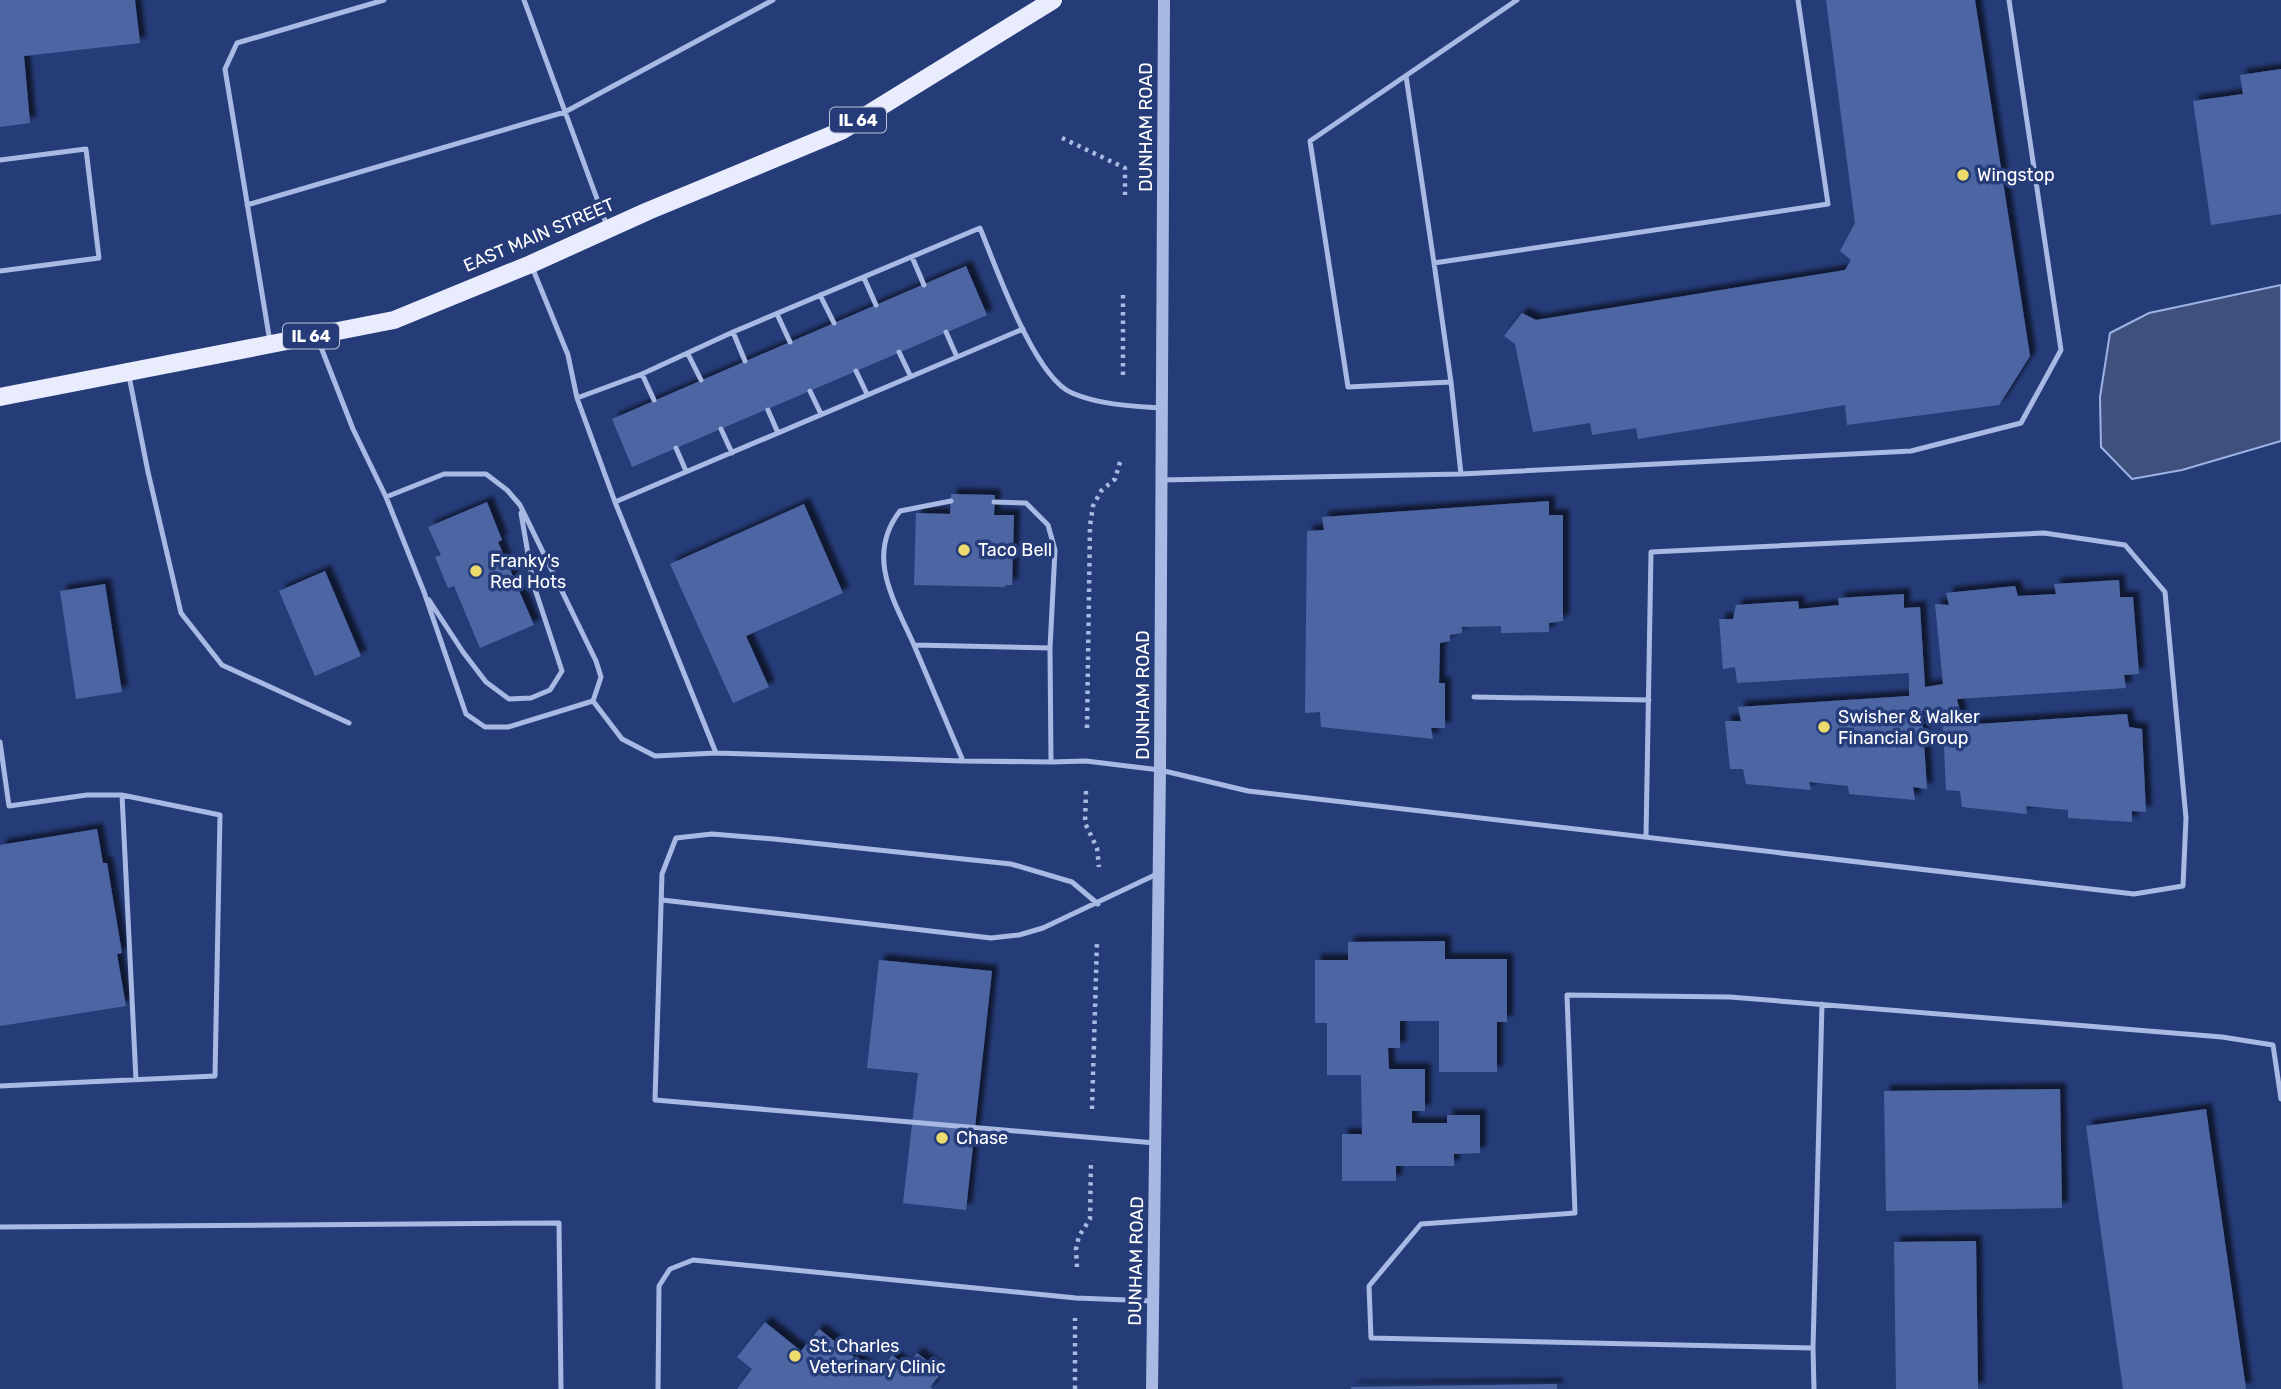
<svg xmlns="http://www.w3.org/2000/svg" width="2281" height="1389" font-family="Rubik,sans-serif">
  <defs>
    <filter id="shadow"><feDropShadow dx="6" dy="-6" stdDeviation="2" flood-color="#0009"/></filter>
  </defs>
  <rect width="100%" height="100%" fill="#263c79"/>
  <!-- water -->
  <path fill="#3f507d" stroke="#9db2e4" stroke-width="2" d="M 2281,285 L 2281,441 L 2182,470 L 2132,479 L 2101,447 L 2100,397 L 2110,333 L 2149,313 Z"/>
  <!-- building -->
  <path fill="#4e66a3" filter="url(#shadow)" d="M 0,0 L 135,0 L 140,43 L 24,56 L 30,123 L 0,127 Z
    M 1826,0 L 1975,0 L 2030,356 L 1999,405 L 1847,425 L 1845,405 L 1638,439 L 1636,428 L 1592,435 L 1590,423 L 1533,432 L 1515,344 L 1504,336 L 1522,313 L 1536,320 L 1845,270 L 1851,260 L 1840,251 L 1855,223 Z
    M 2281,69 L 2281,214 L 2211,225 L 2193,101 L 2243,94 L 2240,75 Z
    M 966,266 L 987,315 L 632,467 L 612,419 Z
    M 951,494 L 995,495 L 994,515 L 1014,515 L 1012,585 L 1005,585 L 1005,587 L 914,585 L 916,513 L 950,514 Z
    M 1549,501 L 1549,515 L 1563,515 L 1563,621 L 1549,623 L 1549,632 L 1501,633 L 1501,626 L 1462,627 L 1462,633 L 1450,635 L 1450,641 L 1440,643 L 1439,683 L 1445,683 L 1445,728 L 1431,728 L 1433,739 L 1321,727 L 1320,712 L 1305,713 L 1307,531 L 1324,530 L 1322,517 Z
    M 487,502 L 502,540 L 498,542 L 534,625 L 480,648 L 454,586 L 448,588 L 435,557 L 441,555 L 428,527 Z
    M 804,504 L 843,593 L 746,636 L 769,687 L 733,703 L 670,564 Z
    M 325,571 L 361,656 L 315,676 L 279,591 Z
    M 2119,580 L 2120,597 L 2133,597 L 2139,674 L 2124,675 L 2126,688 L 1957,699 L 1963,725 L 2127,714 L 2129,727 L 2142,729 L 2146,812 L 2132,811 L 2132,822 L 2068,818 L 2068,810 L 2026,806 L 2027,814 L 1962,807 L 1960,791 L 1946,790 L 1942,708 L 1922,711 L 1927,789 L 1913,787 L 1915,800 L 1849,794 L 1848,786 L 1809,782 L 1811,790 L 1746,784 L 1743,769 L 1730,769 L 1725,721 L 1741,721 L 1738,707 L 1909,696 L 1909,673 L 1737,683 L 1735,667 L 1723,669 L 1719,619 L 1733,619 L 1736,605 L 1798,601 L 1799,609 L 1839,605 L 1838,598 L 1904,594 L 1904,608 L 1920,607 L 1925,687 L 1943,684 L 1935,604 L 1949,605 L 1946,593 L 2015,586 L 2018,596 L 2056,594 L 2054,584 Z
    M 105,584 L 122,692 L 76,699 L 60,591 Z
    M 97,829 L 103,863 L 107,863 L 122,953 L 117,954 L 126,1006 L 0,1026 L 0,845 Z
    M 1445,941 L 1445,959 L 1507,959 L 1507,1022 L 1497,1022 L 1497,1072 L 1439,1072 L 1439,1021 L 1400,1021 L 1400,1048 L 1388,1048 L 1389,1069 L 1425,1069 L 1425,1111 L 1412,1111 L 1412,1123 L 1447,1123 L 1447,1115 L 1480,1115 L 1480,1153 L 1454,1154 L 1454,1166 L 1396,1166 L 1396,1181 L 1342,1181 L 1342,1134 L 1362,1134 L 1361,1075 L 1327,1075 L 1327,1023 L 1315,1023 L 1315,960 L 1348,960 L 1348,942 Z
    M 879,960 L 992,971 L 966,1210 L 903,1203 L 918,1073 L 867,1068 Z
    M 2060,1089 L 2062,1208 L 1886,1211 L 1884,1091 Z
    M 2206,1109 L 2246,1389 L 2123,1389 L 2086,1126 Z
    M 1976,1241 L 1978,1389 L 1896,1389 L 1894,1242 Z
    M 765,1322 L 801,1351 L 819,1329 L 877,1375 L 892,1355 L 906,1366 L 917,1353 L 942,1372 L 930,1387 L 933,1389 L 737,1389 L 752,1369 L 737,1357 Z
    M 1557,1384 L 1557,1389 L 1351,1389 L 1351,1387 Z"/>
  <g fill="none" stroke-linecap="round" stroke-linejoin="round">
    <!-- path -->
    <path stroke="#a8b9e3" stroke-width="4.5" stroke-dasharray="3.5 5" stroke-linecap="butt" d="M 1062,138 L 1125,168 L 1125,195
      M 1123,295 L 1123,376
      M 1087,728 L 1090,526 L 1093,506 L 1101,491 L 1115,479 L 1120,462
      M 1086,791 L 1085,823 L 1097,848 L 1099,867
      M 1092,1109 L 1097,942
      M 1077,1267 L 1076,1249 L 1079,1236 L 1090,1219 L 1091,1160
      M 1075,1389 L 1075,1318"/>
    <!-- service -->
    <path stroke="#a8b9e3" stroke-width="5" d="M 524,0 L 607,226
      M 1406,76 L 1434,263
      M 0,160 L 86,149 L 99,258 L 0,271
      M 247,205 L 565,112 L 773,0
      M 912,257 L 924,285
      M 532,267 L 568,355 L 577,398 L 615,502 L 1023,329
      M 864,278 L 876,305
      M 820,295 L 834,323
      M 777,314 L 790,342
      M 733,332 L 745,361
      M 946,332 L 957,357
      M 317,337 L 353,429 L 386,497 L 424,592 L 466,714 L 485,727 L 508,727 L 593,701 L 601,677 L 596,661 L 520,505 L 507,490 L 486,474 L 444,474 L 386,497
      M 270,342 L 225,69 L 237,43 L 384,0
      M 899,352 L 910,375
      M 688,354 L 701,380
      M 856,371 L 867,394
      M 642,374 L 654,400
      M 129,376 L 148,472 L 181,613 L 222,665 L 349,723
      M 1451,382 L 1434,263 L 1828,204 L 1798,0
      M 810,391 L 821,414
      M 577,398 L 642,374 L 733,332 L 980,228 C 996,267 1034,377 1072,393 C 1100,405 1132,406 1161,408
      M 768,410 L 778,433
      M 721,429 L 732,453
      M 676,448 L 686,471
      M 1461,474 L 1911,451 L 2021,423 L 2061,350 L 2009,0
      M 1162,480 L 1461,474 L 1451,382 L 1348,387 L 1310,141 L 1517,0
      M 615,502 L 716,753 L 963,761
      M 994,502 L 1026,503 L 1048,525 L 1055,550 L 1050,648
      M 429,600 L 463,652 L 486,682 L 509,699 L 531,698 L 550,690 L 562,671 L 533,583 L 521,513
      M 914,645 C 894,600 865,556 900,511 L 951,501
      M 1474,697 L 1649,700
      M 593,701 L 622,739 L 655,756 L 716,753
      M 0,742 L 9,806 L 87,795 L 122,795 L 220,815 L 215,1076 L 0,1086
      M 1051,762 L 963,761 L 914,645 L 1050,648 L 1051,762 L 1086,761 L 1160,770 L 1248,791 L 2134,894 L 2183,886 L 2186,818 L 2165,592 L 2125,545 L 2044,533 L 1651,552 L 1646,837
      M 122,795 L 136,1080
      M 662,900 L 991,938 L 1019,935 L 1043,928 L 1157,874
      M 1098,904 L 1072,882 L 1011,864 L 774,839 L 712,834 L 676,838 L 662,874 L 655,1100 L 1155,1143
      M 0,1227 L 559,1223 L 561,1389
      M 1813,1348 L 1822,1004
      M 658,1389 L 659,1286 L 670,1269 L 693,1260 L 1076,1298 L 1153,1301
      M 1814,1389 L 1813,1348 L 1371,1338 L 1369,1286 L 1421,1224 L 1575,1213 L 1567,995 L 1730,997 L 2222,1037 L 2273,1045 L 2281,1099"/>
    <!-- tertiary -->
    <path stroke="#a8b9e3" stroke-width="12" d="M 1152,1389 L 1160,770 L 1164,0"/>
    <!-- primary -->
    <path stroke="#e8ecfc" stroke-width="18" d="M 0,397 L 394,320 L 531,264 L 648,211 L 841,131 L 1053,0"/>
  </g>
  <!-- markers -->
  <g fill="#ecdc6e" stroke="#263c79" stroke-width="2.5">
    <circle cx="1963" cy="175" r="7"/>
    <circle cx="964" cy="550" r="7"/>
    <circle cx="476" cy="571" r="7"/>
    <circle cx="1824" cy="727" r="7"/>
    <circle cx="942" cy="1138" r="7"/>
    <circle cx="795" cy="1356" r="7"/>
  </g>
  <g text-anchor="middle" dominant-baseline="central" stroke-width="7" stroke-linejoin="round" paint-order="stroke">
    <!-- shield labels -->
    <g fill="#263c79" stroke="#bec4d7" stroke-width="2">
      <rect x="830" y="107.5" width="56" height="25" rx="5"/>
      <rect x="283" y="323.5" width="56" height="25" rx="5"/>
    </g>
    <g font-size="16" font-weight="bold" fill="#fff">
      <text x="858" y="120">IL 64</text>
      <text x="311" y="336">IL 64</text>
    </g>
    <!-- street labels -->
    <g font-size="18" fill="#fff" stroke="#263c79">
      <text transform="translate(1146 127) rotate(-90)">DUNHAM ROAD</text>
      <text transform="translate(539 235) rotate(-23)">EAST MAIN STREET</text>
      <text transform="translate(1143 695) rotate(-90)">DUNHAM ROAD</text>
      <text transform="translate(1136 1261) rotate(-89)">DUNHAM ROAD</text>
    </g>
    <!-- poi labels -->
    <g font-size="18" fill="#fff" stroke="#263c79" text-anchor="start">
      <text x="1977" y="175">Wingstop</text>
      <text x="978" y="550">Taco Bell</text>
      <text x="490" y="561">Franky's<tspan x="490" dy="21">Red Hots</tspan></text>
      <text x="1838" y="717">Swisher &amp; Walker<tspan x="1838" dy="21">Financial Group</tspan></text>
      <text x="956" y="1138">Chase</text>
      <text x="809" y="1346">St. Charles<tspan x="809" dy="21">Veterinary Clinic</tspan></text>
    </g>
  </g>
</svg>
